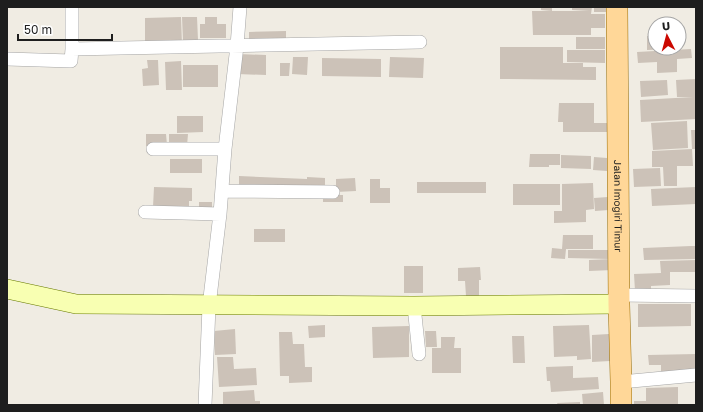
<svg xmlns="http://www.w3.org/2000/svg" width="703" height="412" font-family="'Golos Text',sans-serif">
  <rect width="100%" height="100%" fill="#f0ece3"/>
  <!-- building -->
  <path fill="#ccc2b8" d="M 541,7 L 552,7 L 552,11 L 541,10 Z
    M 572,7 L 592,7 L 591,14 L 605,14 L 605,28 L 591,28 L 591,35 L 533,35 L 532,11 L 589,11 L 572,10 Z
    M 594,7 L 607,7 L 607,12 L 594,12 Z
    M 181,17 L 182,45 L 145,46 L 145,18 Z
    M 182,17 L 197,17 L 198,40 L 183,41 Z
    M 205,17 L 217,17 L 217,24 L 226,24 L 226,38 L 200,38 L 200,24 L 205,24 Z
    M 286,31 L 286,42 L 249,43 L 249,32 Z
    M 647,36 L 655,36 L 655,48 L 669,48 L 669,49 L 647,50 Z
    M 576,37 L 605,37 L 605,49 L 576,49 Z
    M 500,47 L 563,47 L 563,63 L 583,63 L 583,67 L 596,67 L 596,80 L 500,79 Z
    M 691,49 L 692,58 L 677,59 L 677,72 L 657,73 L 657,62 L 638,63 L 637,52 Z
    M 567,50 L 605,50 L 605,63 L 567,62 Z
    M 238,54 L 266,55 L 266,75 L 237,74 Z
    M 293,57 L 308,57 L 307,75 L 292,74 Z
    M 390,57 L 424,58 L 423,78 L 389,77 Z
    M 322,58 L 381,59 L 381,77 L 322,76 Z
    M 147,60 L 158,60 L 159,85 L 143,86 L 142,69 L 148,68 Z
    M 181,61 L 182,90 L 166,90 L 165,62 Z
    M 280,63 L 290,63 L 289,76 L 280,76 Z
    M 183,65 L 218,65 L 218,87 L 183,87 Z
    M 696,79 L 696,119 L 641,122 L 640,100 L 693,97 L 677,97 L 676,80 Z
    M 667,80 L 668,95 L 641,97 L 640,81 Z
    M 559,103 L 594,103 L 594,123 L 607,123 L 607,132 L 563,132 L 563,122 L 558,122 Z
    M 177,116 L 203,116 L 203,132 L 177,133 Z
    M 687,121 L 688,148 L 653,150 L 651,123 Z
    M 691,130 L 696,130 L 696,149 L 692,149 Z
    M 146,134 L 166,134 L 167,145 L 146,146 Z
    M 169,134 L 188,134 L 187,146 L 169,145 Z
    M 692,149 L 693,166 L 677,166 L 677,186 L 664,186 L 663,167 L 652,167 L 652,151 Z
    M 530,154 L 560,154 L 560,165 L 549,165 L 549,167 L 529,167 Z
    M 561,155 L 591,156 L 591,169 L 561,168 Z
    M 594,157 L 607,158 L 607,171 L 593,170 Z
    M 170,159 L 202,159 L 202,173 L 170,173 Z
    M 660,168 L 661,186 L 634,187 L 633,169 Z
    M 239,176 L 307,179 L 307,177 L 325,178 L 325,187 L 239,187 Z
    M 355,178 L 356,191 L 336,192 L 336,179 Z
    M 370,179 L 380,179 L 380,188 L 390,188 L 390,203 L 370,203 Z
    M 417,182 L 486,182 L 486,193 L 417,193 Z
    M 593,183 L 594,209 L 586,210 L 586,222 L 554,223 L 554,211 L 562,211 L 562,184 Z
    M 513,184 L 560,184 L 560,205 L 513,205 Z
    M 154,187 L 192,188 L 192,201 L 189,201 L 189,209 L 153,207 Z
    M 696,187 L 696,204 L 652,206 L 651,189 Z
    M 323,195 L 343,195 L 343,202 L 323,202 Z
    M 608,197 L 609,210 L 595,211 L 594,198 Z
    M 199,202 L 212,202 L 212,210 L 199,210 Z
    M 254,229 L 285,229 L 285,242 L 254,242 Z
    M 563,235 L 593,235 L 593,249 L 566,249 L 565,259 L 551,258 L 552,248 L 562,249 Z
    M 691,246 L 696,246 L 696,259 L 644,260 L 643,248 Z
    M 568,250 L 609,250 L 609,259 L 568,258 Z
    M 612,259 L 613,270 L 589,271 L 589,260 Z
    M 696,260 L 696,272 L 670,272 L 670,285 L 651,286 L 651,290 L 635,291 L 634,274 L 661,273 L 660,261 Z
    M 404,266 L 423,266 L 423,293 L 404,293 Z
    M 480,267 L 481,280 L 479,280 L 479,296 L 466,296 L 465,281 L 458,281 L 458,268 Z
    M 638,304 L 691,304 L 691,326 L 638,327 Z
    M 325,325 L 325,337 L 309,338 L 308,326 Z
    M 589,325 L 591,359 L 577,360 L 577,356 L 554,357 L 553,326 Z
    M 409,326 L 409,357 L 373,358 L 372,327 Z
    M 235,329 L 236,354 L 215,355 L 214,331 Z
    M 425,331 L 436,331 L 437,347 L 426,347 Z
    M 279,332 L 292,332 L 293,344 L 304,344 L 305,367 L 312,367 L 312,382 L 289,383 L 289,376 L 280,376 Z
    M 609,334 L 610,361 L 592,362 L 592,335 Z
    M 512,336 L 524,336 L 525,363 L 513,363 Z
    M 441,337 L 455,337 L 454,348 L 461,348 L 461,373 L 432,373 L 432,348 L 441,348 Z
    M 696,354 L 696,372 L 661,373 L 661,365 L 649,365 L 648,355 Z
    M 217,357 L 233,357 L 234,369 L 256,368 L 257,385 L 219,387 Z
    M 573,366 L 573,378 L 598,377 L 599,389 L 551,392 L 550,381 L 547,381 L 546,367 Z
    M 678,387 L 678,405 L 634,405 L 634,401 L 646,401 L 646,388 Z
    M 254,390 L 255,401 L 260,401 L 260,405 L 223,405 L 223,392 Z
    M 603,392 L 604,405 L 583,405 L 582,394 Z
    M 580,402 L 580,405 L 558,405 L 557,403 Z"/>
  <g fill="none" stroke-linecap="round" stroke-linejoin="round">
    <defs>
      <path id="street" d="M 72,49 L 72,7
        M 7,59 L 71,61 L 72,49 L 420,42
        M 153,149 L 225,149
        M 222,191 L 333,192
        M 145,212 L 220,214
        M 619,295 L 696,296
        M 414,306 L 419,354
        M 621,382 L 696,375
        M 205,405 L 209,306 L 220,214 L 225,149 L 237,46 L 240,7"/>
      <path id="secondary" d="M 7,289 L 76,304 L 414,306 L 619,304"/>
      <g id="primary">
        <path id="s1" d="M 617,7 L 619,304 L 621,382 L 621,405"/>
      </g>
    </defs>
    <!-- street casing -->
    <use href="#street" stroke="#a5a5a5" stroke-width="14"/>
    <!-- secondary casing -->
    <use href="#secondary" stroke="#677900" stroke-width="20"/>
    <!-- primary casing -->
    <use href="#primary" stroke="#976b00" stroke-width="22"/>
    <!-- street -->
    <use href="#street" stroke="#fff" stroke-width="13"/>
    <!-- secondary -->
    <use href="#secondary" stroke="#f8ffb2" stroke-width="19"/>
    <!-- primary -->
    <use href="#primary" stroke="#ffd798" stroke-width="21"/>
  </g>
  <g text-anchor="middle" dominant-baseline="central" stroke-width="4" stroke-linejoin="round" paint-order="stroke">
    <!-- street labels -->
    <g font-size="10" fill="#1e1e1e" stroke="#fff">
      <text stroke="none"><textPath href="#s1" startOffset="199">Jalan Imogiri Timur</textPath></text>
    </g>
  </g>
  <!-- border -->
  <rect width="703" height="412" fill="none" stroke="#1e1e1e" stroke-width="16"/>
  <!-- north arrow -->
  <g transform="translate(667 36) rotate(354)"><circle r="19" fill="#ffffff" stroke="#a5a5a5"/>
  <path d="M0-3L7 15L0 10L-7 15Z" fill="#cb0800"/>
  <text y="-6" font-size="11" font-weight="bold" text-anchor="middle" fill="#1e1e1e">U</text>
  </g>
  <!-- scale -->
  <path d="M18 34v6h94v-6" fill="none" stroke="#1e1e1e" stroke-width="2"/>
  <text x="24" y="34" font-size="12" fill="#1e1e1e" stroke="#ffffff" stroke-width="3" paint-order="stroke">50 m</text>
</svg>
